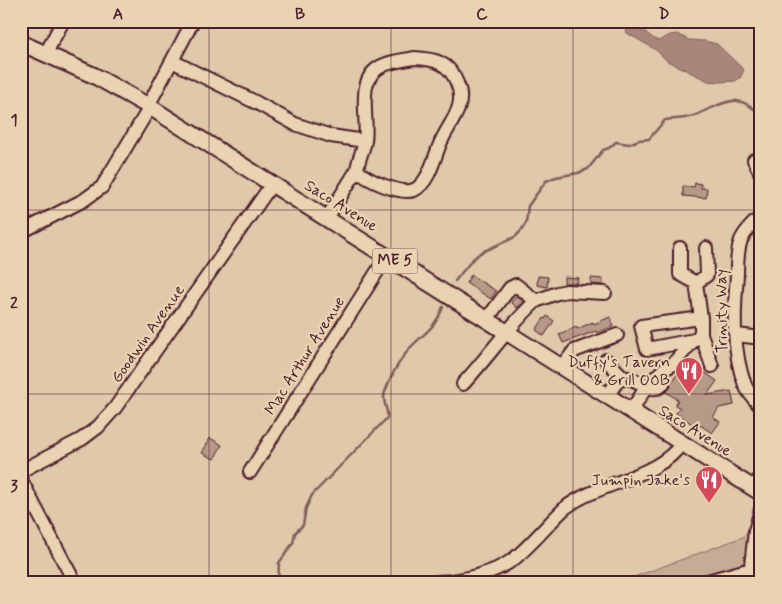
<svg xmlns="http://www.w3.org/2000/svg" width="782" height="604" font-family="Mynerve,sans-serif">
  <rect width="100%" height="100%" fill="#e0c8aa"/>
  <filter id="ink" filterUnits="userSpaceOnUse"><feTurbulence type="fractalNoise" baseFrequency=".02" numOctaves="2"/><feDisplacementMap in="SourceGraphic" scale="10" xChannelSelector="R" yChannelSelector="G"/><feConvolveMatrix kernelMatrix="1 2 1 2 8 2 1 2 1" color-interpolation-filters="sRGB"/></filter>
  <g filter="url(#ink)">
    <!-- green -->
    <path fill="#c7ac95" stroke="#886660" d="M 761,515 L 761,583 L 618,583 L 743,537 Z"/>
    <!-- water -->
    <path fill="#a7877a" stroke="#825d5a" d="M 629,24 C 642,25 647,36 658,41 L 670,35 L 677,34 L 689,40 L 705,41 L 717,44 L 744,70 L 740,78 L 735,81 L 720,82 L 708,81 L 667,61 L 656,50 L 627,33 L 625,28 Z"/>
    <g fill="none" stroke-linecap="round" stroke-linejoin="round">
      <!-- stream -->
      <path stroke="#825d5a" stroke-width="2.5" d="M 455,281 L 472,260 L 480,253 L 515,237 L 521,231 L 526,223 L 528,206 L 546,181 L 556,177 L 578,173 L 588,169 L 603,150 L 609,148 L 616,142 L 629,144 L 639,140 L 649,139 L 665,120 C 674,119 684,119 693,116 C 704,112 727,99 737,101 C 747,102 754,109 761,115
        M 278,583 L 279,563 L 293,543 L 295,533 L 303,525 L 306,508 L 312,495 L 387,418 C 389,408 381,402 385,392 C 390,377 400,360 410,348 C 426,331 434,330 443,307"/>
    </g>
    <!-- building -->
    <path fill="#b69986" stroke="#4a1f2b" d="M 695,183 L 701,184 L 701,188 L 707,188 L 706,198 L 683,196 L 683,186 L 694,187 Z
      M 471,275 L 496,291 L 491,299 L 466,283 Z
      M 538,276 L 548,277 L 547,287 L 537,285 Z
      M 564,277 L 578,278 L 577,283 L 564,283 Z
      M 591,278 L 603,279 L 603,285 L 591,284 Z
      M 516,296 L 524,302 L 517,308 L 511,302 Z
      M 547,316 L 554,321 L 544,336 L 536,330 L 544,318 L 545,319 Z
      M 610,317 L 614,326 L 597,333 L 596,331 L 563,343 L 559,334 L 576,327 L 577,329 L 593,322 L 594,324 Z
      M 687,360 L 717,381 L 707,395 L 731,391 L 734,405 L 719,408 L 713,417 L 720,422 L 712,433 L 700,425 L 698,428 L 676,413 L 680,408 L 675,405 L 678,400 L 666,392 L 671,387 L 670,381 L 672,382 Z
      M 210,438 L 222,445 L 214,459 L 202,453 Z"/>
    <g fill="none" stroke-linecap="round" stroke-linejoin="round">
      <defs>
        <path id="minor" d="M 46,53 L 63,21
          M 414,58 C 435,59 449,62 457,83 C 461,92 461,101 458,109 C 453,122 445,132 440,144 C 434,158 429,183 414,190 C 401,195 366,180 357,170 C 358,160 363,151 365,141 C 369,115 354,77 384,65 C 393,61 405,60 414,58 Z
          M 172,61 L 257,103 L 295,124 L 331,136 L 365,141
          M 148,106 L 193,21
          M 754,160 L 761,174
          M 761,217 C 752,224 746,230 741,240 C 737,251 737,263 737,275 C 734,310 732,351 745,385 C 749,394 755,400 761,407
          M 327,218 L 357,170
          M 21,232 L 84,200 L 102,187 L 150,107
          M 680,248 L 680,274 L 696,283 L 707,275 L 706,248
          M 487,319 L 510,288 L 516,285 L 536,301 L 557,293 L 567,291 L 605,293
          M 701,334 L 712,366
          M 737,335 L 761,338
          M 694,340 L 647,349 L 641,326 L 701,318
          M 606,360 L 625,379
          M 562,367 L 574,351 L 617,335
          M 463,384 C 488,357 509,326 536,301
          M 608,396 C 611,391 616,382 620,379 C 635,372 650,398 663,384
          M 631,411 L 647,386 L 664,369 L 672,365 L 694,340 L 701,334 L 701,318 L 696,283
          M 21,471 L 82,439 L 98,427 L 115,408 L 272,184
          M 250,472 L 387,256
          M 21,480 L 75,583
          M 753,489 L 761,476
          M 758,538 L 755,531 L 761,509
          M 437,582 C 462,581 495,574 515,558 C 533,543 548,524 565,508 C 598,482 659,478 682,443
          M 700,583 L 751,569
          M 749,583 L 755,531"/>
        <path id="major" d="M 21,43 L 95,76 L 150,107 L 761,493"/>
      </defs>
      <!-- minor casing -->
      <use href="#minor" stroke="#4a1f2b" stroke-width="16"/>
      <!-- major casing -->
      <use href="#major" stroke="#4a1f2b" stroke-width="19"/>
      <!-- minor -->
      <use href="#minor" stroke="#ead3b2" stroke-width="12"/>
      <!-- major -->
      <use href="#major" stroke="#ead3b2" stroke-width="15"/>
    </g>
  </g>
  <!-- grid -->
  <path fill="none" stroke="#4a1f2b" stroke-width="1" stroke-opacity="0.55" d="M 209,21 L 209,583M 391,21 L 391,583M 573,21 L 573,583M 21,210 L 761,210M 21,394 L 761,394"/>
  <!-- icons -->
  <defs>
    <symbol id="restaurant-pin" viewBox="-11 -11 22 30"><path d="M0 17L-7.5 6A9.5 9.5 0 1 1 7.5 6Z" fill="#d1495b" stroke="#ead3b2"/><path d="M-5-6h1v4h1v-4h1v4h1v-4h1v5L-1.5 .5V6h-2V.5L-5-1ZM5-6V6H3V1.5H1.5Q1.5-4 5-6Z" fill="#fff"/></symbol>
  </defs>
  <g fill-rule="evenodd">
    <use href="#restaurant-pin" x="673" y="355" width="32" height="43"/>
    <use href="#restaurant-pin" x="693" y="464" width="32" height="43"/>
  </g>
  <g text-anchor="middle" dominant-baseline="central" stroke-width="4.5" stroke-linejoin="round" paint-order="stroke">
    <!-- shield labels -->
    <rect fill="#ead3b2" stroke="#7a5554" stroke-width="1" x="372.5" y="248.5" width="45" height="25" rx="4"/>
    <g font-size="15" font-weight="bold" fill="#4a1f2b">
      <text x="395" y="261">ME 5</text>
    </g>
    <!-- street labels -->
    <g font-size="16" fill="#4a1f2b" stroke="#ead3b2">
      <text transform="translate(341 206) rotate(32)">Saco Avenue</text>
      <text transform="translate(722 311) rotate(-91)">Trinity Way</text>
      <text transform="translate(148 334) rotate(-55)">Goodwin Avenue</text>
      <text transform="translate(305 356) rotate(-58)">Mac Arthur Avenue</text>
      <text transform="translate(695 431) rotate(32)">Saco Avenue</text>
    </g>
    <!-- poi labels -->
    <g font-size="16" fill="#4a1f2b" stroke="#ead3b2" text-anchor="end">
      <text x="670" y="362">Duffy's Tavern<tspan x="670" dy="18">&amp; Grill OOB</tspan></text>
      <text x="690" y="480">Jumpin Jake's</text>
    </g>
  </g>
  <!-- margin -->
  <rect width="782" height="604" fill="none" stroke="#ead3b2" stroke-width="55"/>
  <rect x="28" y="28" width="726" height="548" fill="none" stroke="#4a1f2b" stroke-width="2"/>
  <g font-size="16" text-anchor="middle" font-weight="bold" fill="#4a1f2b">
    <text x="118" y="19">A</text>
    <text x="300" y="19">B</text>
    <text x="482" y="19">C</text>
    <text x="664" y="19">D</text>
    <text x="14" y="125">1</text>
    <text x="14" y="308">2</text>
    <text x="14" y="491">3</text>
  </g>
</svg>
